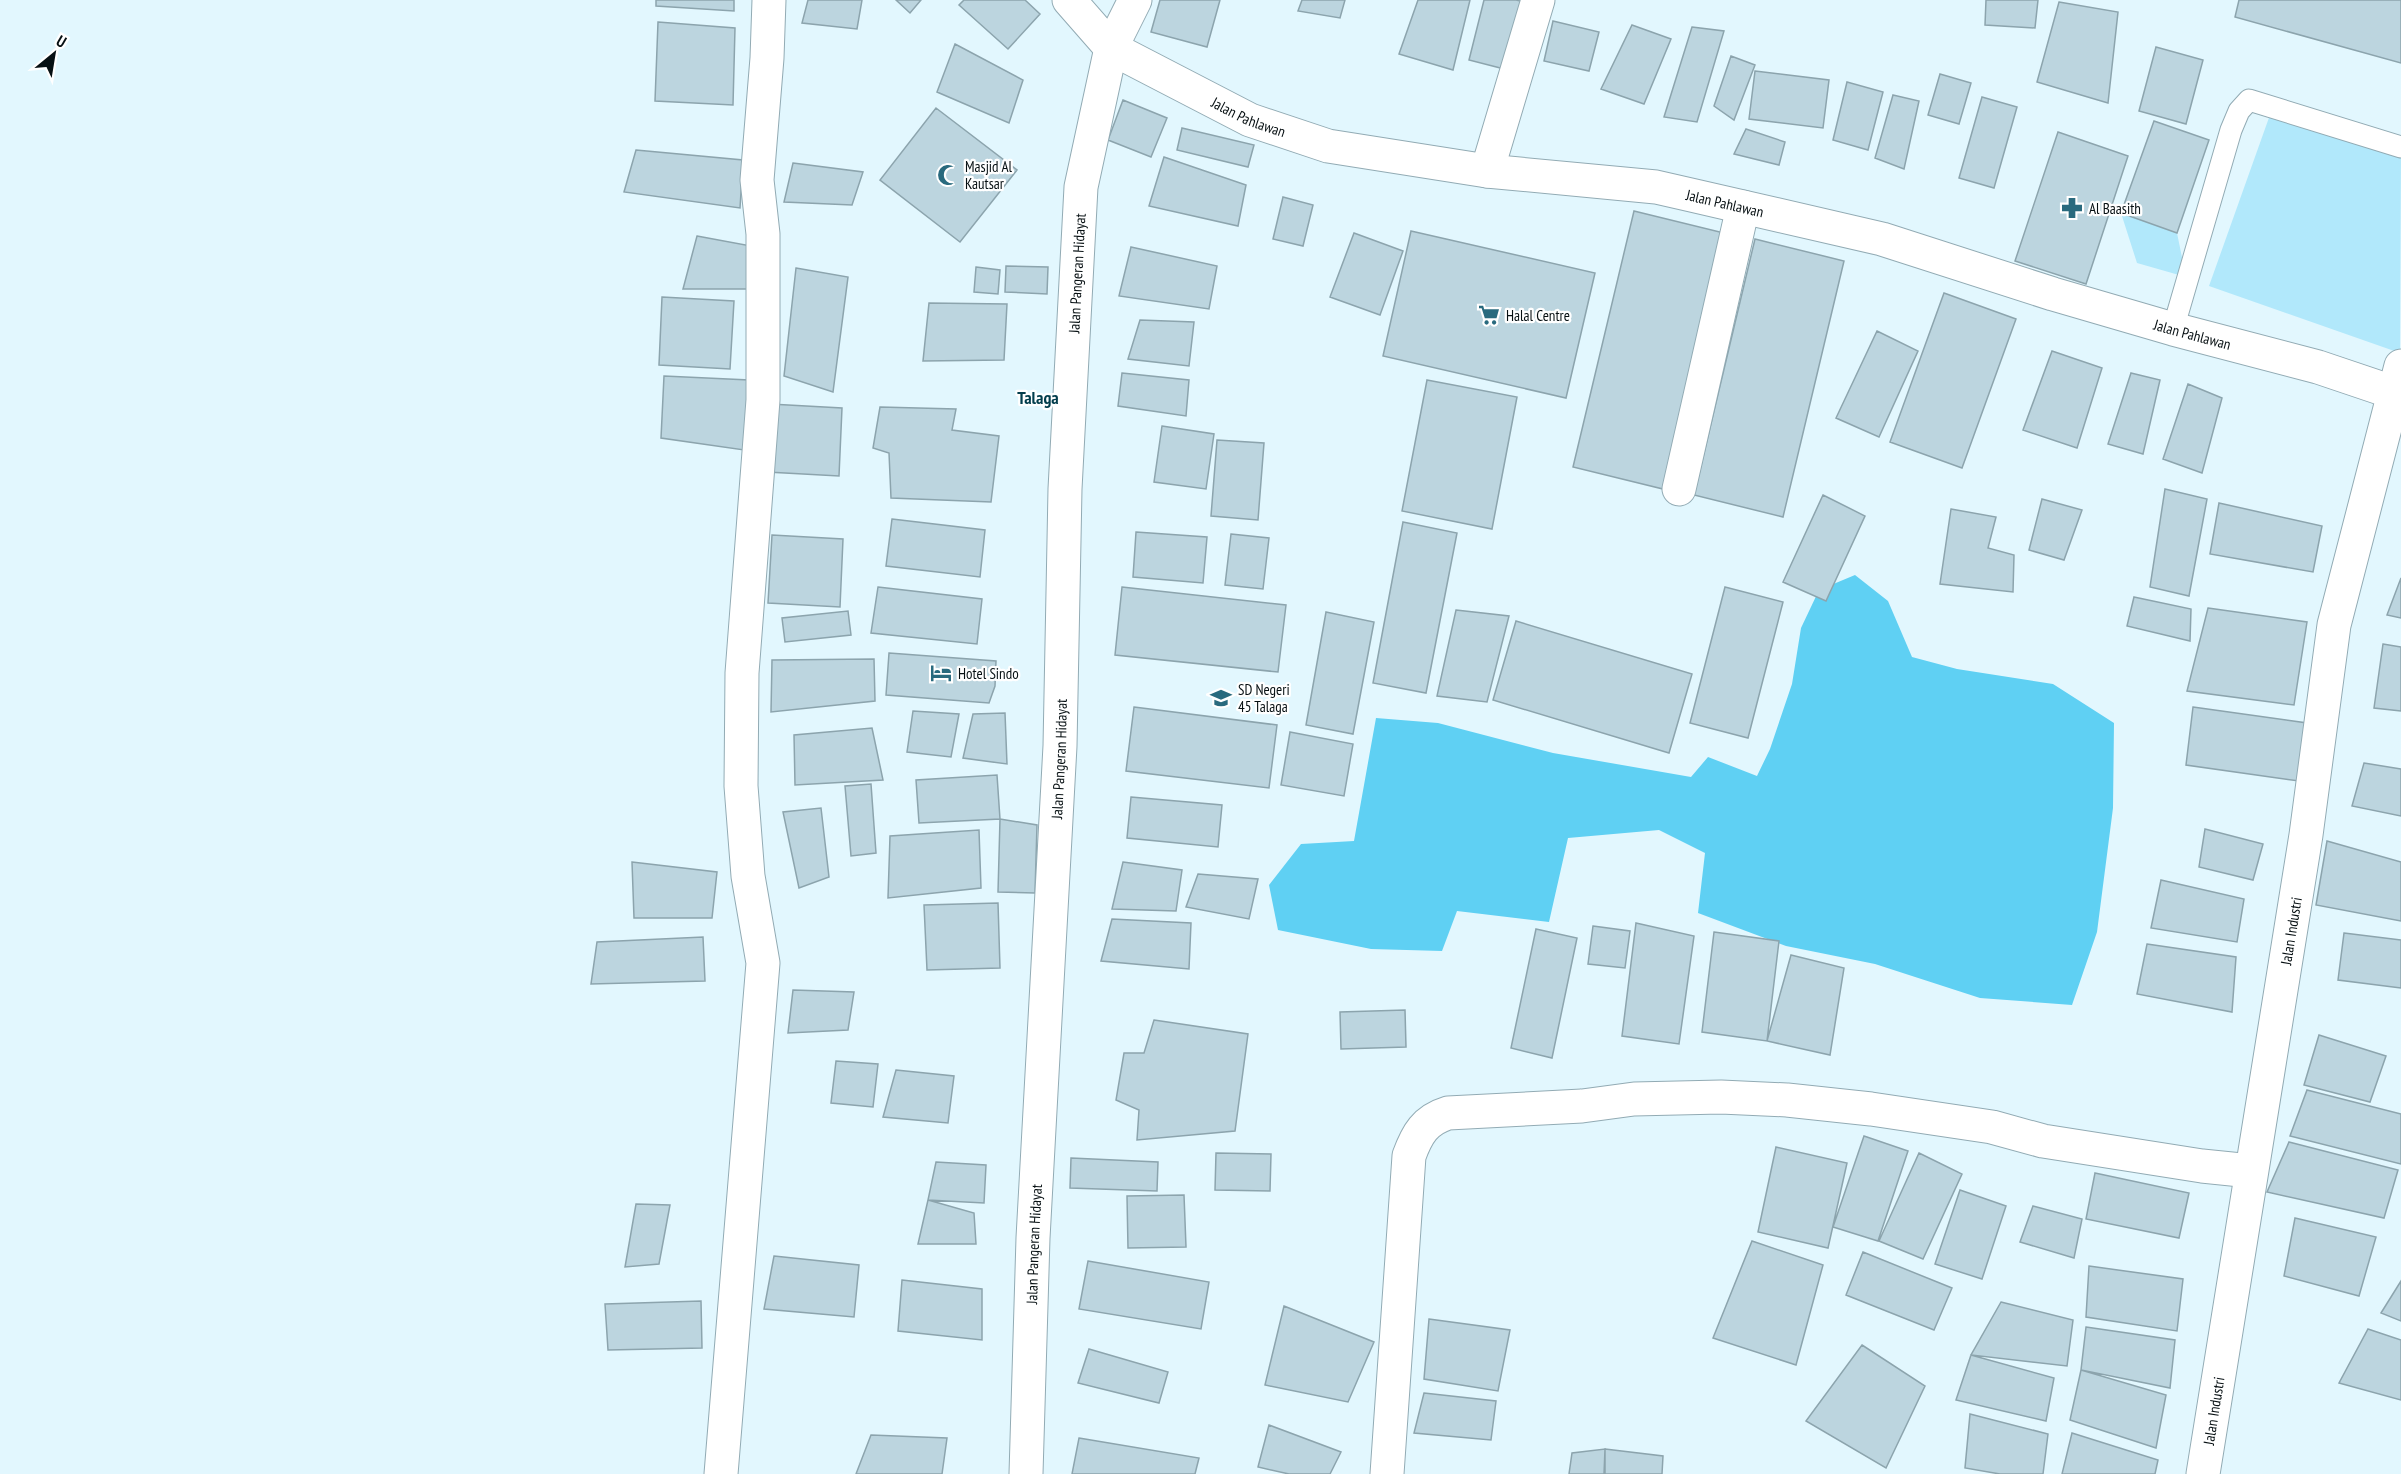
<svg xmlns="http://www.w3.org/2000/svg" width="2401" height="1474" font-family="'PT Sans Narrow',sans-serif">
  <rect width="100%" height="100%" fill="#e2f7fe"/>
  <!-- green -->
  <path fill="#b1e8fb" d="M 2271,112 L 2401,150 L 2400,353 L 2209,286 Z
    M 2121,213 L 2177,233 L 2186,277 L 2137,263 Z"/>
  <!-- forest -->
  <path fill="#5fd0f3" d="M 1855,575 L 1888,601 L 1912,657 L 1957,669 L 2053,684 L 2114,723 L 2113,808 L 2097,932 L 2072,1005 L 1980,998 L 1875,964 L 1786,946 L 1698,913 L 1705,853 L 1659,830 L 1568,838 L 1549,922 L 1457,911 L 1442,951 L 1371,949 L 1278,930 L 1269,885 L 1301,844 L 1354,841 L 1376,718 L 1438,723 L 1553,753 L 1691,777 L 1708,757 L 1757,776 L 1770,749 L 1792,684 L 1801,628 L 1819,590 Z"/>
  <!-- building -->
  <path fill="#bcd5df" stroke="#8ca4ad" stroke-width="1.5" d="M 656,0 L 734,0 L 734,11 L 656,6 Z
    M 808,0 L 862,0 L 857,29 L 802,23 Z
    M 896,0 L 921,0 L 910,13 Z
    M 964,0 L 1025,0 L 1040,14 L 1008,49 L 959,5 Z
    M 1160,0 L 1220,0 L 1207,47 L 1151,32 Z
    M 1302,0 L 1345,0 L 1340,18 L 1298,11 Z
    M 1418,0 L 1470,0 L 1453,70 L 1399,54 Z
    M 1484,0 L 1516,0 L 1533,4 L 1516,72 L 1469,60 Z
    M 1986,0 L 2038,0 L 2035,28 L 1985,25 Z
    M 2239,0 L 2401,0 L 2401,63 L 2235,17 Z
    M 2059,2 L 2118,12 L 2108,103 L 2037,82 Z
    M 1553,21 L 1599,32 L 1589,71 L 1544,61 Z
    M 658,22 L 735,28 L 733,105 L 655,101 Z
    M 1632,25 L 1671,39 L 1644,104 L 1601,89 Z
    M 1692,27 L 1724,31 L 1697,122 L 1664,117 Z
    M 955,44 L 1023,80 L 1009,123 L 937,92 Z
    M 2156,47 L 2203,60 L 2186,124 L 2139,111 Z
    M 1731,56 L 1755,65 L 1734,120 L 1714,106 Z
    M 1755,71 L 1829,80 L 1823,128 L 1749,119 Z
    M 1940,74 L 1971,83 L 1959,124 L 1928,115 Z
    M 1847,82 L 1883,92 L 1868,150 L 1833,140 Z
    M 1893,95 L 1919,101 L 1904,169 L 1875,158 Z
    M 1982,97 L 2017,107 L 1994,188 L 1959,178 Z
    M 1123,100 L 1167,118 L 1151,157 L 1108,140 Z
    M 936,108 L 1017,170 L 960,242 L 880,180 Z
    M 2154,121 L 2209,140 L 2177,233 L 2121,213 Z
    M 1182,128 L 1254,145 L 1248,167 L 1177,150 Z
    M 1746,129 L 1785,142 L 1779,165 L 1734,154 Z
    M 2058,132 L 2128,156 L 2086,284 L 2015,261 Z
    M 636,150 L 743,160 L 740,208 L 624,192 Z
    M 1164,157 L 1246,185 L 1238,226 L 1149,206 Z
    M 793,163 L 863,172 L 852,205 L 784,202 Z
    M 1283,197 L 1313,205 L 1303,246 L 1273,239 Z
    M 1634,211 L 1724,233 L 1663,489 L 1573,467 Z
    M 1411,231 L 1595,273 L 1566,398 L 1383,356 Z
    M 1354,233 L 1403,251 L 1380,315 L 1330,297 Z
    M 697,236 L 762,248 L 754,289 L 683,289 Z
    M 1755,239 L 1844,261 L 1783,517 L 1694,495 Z
    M 1131,247 L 1217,266 L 1209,309 L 1119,296 Z
    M 1006,266 L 1048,267 L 1047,294 L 1005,292 Z
    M 976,267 L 1000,270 L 998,294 L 974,292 Z
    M 796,268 L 848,277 L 833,392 L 784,376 Z
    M 1944,293 L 2016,319 L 1962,468 L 1890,442 Z
    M 662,297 L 734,301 L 730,369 L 659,365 Z
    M 929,303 L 1007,304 L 1004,360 L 923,361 Z
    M 1140,320 L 1194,322 L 1189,366 L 1128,359 Z
    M 1877,331 L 1918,351 L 1879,437 L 1836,418 Z
    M 2052,351 L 2102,368 L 2077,448 L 2023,430 Z
    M 1122,373 L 1189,380 L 1186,416 L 1118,406 Z
    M 2131,373 L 2160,380 L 2143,454 L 2108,444 Z
    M 664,376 L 749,380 L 744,450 L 661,438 Z
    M 1427,380 L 1517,397 L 1492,529 L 1402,511 Z
    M 2188,384 L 2222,398 L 2202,473 L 2163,459 Z
    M 770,404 L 842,408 L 839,476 L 767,472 Z
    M 880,407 L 956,409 L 952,430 L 999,436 L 991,502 L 891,498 L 889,453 L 873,448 Z
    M 1162,426 L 1214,434 L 1206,489 L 1154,482 Z
    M 1217,440 L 1264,443 L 1258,520 L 1211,516 Z
    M 2165,489 L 2207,499 L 2189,596 L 2150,587 Z
    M 1823,495 L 1865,516 L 1826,601 L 1783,582 Z
    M 2042,499 L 2082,510 L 2064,560 L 2029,550 Z
    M 2219,503 L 2322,526 L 2313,572 L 2210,554 Z
    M 1951,509 L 1996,517 L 1988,548 L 2014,555 L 2013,592 L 1940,584 Z
    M 892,519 L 985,530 L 980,577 L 886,566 Z
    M 1403,522 L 1457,533 L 1426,693 L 1373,683 Z
    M 1136,532 L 1207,537 L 1203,583 L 1133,577 Z
    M 1231,534 L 1269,538 L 1263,589 L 1225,585 Z
    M 772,535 L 843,539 L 840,607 L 768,603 Z
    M 2401,578 L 2401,618 L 2387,615 Z
    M 878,587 L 982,599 L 977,644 L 871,633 Z
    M 1122,587 L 1286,605 L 1278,672 L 1115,655 Z
    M 1725,587 L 1783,602 L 1748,738 L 1690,723 Z
    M 2134,597 L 2191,609 L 2190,641 L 2127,626 Z
    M 2208,608 L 2307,622 L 2294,705 L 2187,691 Z
    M 1456,610 L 1509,616 L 1487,702 L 1437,696 Z
    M 848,611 L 851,635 L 785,642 L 782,618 Z
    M 1326,612 L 1374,622 L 1353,734 L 1306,725 Z
    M 1516,621 L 1692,674 L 1669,753 L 1493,700 Z
    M 2383,644 L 2401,647 L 2401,711 L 2374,708 Z
    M 889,653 L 996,661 L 995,686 L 989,703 L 886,695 Z
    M 874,659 L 875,701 L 771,712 L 772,660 Z
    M 1134,707 L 1277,725 L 1269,788 L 1126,771 Z
    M 2193,707 L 2307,723 L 2299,781 L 2186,765 Z
    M 913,711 L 959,714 L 951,757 L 907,752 Z
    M 1005,713 L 1007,764 L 963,758 L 973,714 Z
    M 872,728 L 883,780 L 795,785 L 794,735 Z
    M 1290,732 L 1353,744 L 1344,796 L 1281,785 Z
    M 2364,763 L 2401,769 L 2401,816 L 2352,806 Z
    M 997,775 L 1000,819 L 919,823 L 916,780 Z
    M 871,784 L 876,853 L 851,856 L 845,786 Z
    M 1131,797 L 1222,805 L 1218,847 L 1127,838 Z
    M 821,808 L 829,877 L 799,888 L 783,812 Z
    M 1000,819 L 1037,825 L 1035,893 L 998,892 Z
    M 2205,829 L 2263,844 L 2253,880 L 2199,867 Z
    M 979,830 L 981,888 L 888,898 L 890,836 Z
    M 2327,841 L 2401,862 L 2401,921 L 2316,905 Z
    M 632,862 L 717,872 L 712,918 L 634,918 Z
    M 1123,862 L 1182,870 L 1176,911 L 1112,909 Z
    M 1198,874 L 1258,879 L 1249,919 L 1186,907 Z
    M 2161,880 L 2244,899 L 2237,942 L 2151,928 Z
    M 998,903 L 1000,968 L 927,970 L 924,905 Z
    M 1112,919 L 1191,923 L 1189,969 L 1101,961 Z
    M 1636,923 L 1694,936 L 1679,1044 L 1622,1036 Z
    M 1593,926 L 1630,931 L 1625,968 L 1588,964 Z
    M 1536,929 L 1577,938 L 1552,1058 L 1511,1048 Z
    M 1714,932 L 1779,941 L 1767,1041 L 1702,1032 Z
    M 2344,933 L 2401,940 L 2401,988 L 2338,980 Z
    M 703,937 L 705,981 L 591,984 L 597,942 Z
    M 2147,944 L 2236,957 L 2232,1012 L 2137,994 Z
    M 1791,955 L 1844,968 L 1830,1055 L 1767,1041 Z
    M 793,990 L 854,992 L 848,1030 L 788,1033 Z
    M 1405,1010 L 1406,1047 L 1341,1049 L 1340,1012 Z
    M 1154,1020 L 1248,1034 L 1235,1131 L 1137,1140 L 1139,1110 L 1116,1100 L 1124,1053 L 1144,1053 Z
    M 2319,1035 L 2386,1056 L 2370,1102 L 2304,1085 Z
    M 836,1061 L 878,1064 L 873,1107 L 831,1103 Z
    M 896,1070 L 954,1076 L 948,1123 L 883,1117 Z
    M 2307,1090 L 2401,1114 L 2401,1164 L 2290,1136 Z
    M 1864,1136 L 1908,1151 L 1878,1241 L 1833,1227 Z
    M 2289,1142 L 2398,1170 L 2384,1218 L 2267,1192 Z
    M 1776,1147 L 1847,1163 L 1828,1248 L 1758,1232 Z
    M 1216,1153 L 1271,1154 L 1270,1191 L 1215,1190 Z
    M 1919,1153 L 1962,1174 L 1923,1259 L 1879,1241 Z
    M 1071,1158 L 1158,1162 L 1157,1191 L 1070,1188 Z
    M 936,1162 L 986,1165 L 984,1203 L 928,1200 Z
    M 2095,1173 L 2189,1193 L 2179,1238 L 2086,1219 Z
    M 1960,1190 L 2006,1206 L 1982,1279 L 1935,1264 Z
    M 1184,1195 L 1186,1247 L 1128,1248 L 1127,1196 Z
    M 928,1200 L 974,1213 L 976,1244 L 918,1244 Z
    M 636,1204 L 670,1205 L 659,1264 L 625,1267 Z
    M 2033,1206 L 2082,1219 L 2074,1258 L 2020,1242 Z
    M 2295,1218 L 2376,1237 L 2359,1296 L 2284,1276 Z
    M 1752,1241 L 1823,1265 L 1796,1365 L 1713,1338 Z
    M 1863,1252 L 1952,1288 L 1934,1330 L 1846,1295 Z
    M 774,1256 L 859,1265 L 854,1317 L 764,1309 Z
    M 1088,1261 L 1209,1282 L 1201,1329 L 1079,1309 Z
    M 2089,1266 L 2183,1279 L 2177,1331 L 2086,1317 Z
    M 902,1280 L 982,1289 L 982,1340 L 898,1331 Z
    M 2401,1281 L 2401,1321 L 2381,1313 Z
    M 701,1301 L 702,1348 L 608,1350 L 605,1304 Z
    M 2001,1302 L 2073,1320 L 2067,1366 L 1971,1355 Z
    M 1284,1306 L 1374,1342 L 1348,1402 L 1265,1385 Z
    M 1429,1319 L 1510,1330 L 1498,1391 L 1424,1379 Z
    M 2086,1327 L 2175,1340 L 2170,1388 L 2081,1370 Z
    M 2368,1329 L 2401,1340 L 2401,1400 L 2339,1383 Z
    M 1862,1345 L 1925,1386 L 1886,1468 L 1806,1421 Z
    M 1089,1349 L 1168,1372 L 1159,1403 L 1078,1383 Z
    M 1971,1355 L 2054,1378 L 2046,1421 L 1956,1400 Z
    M 2081,1370 L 2166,1395 L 2156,1448 L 2070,1420 Z
    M 1424,1393 L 1496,1401 L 1491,1440 L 1414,1433 Z
    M 1970,1414 L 2048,1434 L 2043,1474 L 2000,1474 L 1965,1468 Z
    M 1269,1425 L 1341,1452 L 1330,1474 L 1289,1474 L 1258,1467 Z
    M 2072,1433 L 2158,1460 L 2155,1474 L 2062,1474 Z
    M 871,1435 L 947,1438 L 942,1474 L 856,1474 Z
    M 1079,1438 L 1199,1458 L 1195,1474 L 1072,1474 Z
    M 1605,1449 L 1663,1456 L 1662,1474 L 1605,1474 Z
    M 1605,1449 L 1604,1474 L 1569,1474 L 1572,1453 Z"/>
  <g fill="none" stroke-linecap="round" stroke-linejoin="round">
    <defs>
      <path id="service" d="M 2173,329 L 2231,130 L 2239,111 L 2249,100 L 2401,147"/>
      <g id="minor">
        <path id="s1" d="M 1069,0 L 1111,48 L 1250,120 L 1328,146 L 1487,171 L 1656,187 L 1691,195 L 1882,239 L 2053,294 L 2173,329 L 2318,367 L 2401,395"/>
        <path d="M 1487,171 L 1538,0"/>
        <path d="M 1679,489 L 1743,207"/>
        <path d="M 721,1474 L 763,963 L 748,876 L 741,786 L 742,673 L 763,400 L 763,234 L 757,180 L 767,58 L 769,0"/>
        <path id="s2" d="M 1026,1474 L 1033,1238 L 1060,746 L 1065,489 L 1081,187 L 1111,48 L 1135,0"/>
        <path d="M 1387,1474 L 1409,1156 C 1417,1134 1425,1120 1448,1113 L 1582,1106 L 1634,1099 L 1721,1097 L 1787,1100 L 1871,1109 L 1992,1127 L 2043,1141 L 2202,1166 L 2251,1171"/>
        <path id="s3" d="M 2203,1474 L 2306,835 L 2334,625 L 2401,366"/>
      </g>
    </defs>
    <!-- service casing -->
    <use href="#service" stroke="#92abb4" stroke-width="23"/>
    <!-- minor casing -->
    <use href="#minor" stroke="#92abb4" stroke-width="35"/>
    <!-- service -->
    <use href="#service" stroke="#fff" stroke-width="21"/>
    <!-- minor -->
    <use href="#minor" stroke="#fff" stroke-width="33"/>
  </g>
  <!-- icons -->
  <defs>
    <symbol id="mosque-bare" viewBox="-9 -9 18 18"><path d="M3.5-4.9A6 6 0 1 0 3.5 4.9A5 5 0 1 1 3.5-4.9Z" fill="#296a7e" stroke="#fff" stroke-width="2.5" paint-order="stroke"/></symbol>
    <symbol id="pharmacy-bare" viewBox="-9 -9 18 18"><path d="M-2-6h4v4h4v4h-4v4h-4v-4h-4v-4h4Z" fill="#296a7e" stroke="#fff" stroke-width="2.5" paint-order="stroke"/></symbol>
    <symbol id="supermarket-bare" viewBox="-9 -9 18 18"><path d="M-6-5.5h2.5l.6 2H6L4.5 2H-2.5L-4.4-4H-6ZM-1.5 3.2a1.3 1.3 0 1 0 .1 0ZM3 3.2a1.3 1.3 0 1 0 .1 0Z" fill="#296a7e" stroke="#fff" stroke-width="2.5" paint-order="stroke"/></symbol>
    <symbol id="hotel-bare" viewBox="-9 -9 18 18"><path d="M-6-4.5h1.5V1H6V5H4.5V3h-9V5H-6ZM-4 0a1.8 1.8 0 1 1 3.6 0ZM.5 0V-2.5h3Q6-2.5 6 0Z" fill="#296a7e" stroke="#fff" stroke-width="2.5" paint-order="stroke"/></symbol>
    <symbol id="school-bare" viewBox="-9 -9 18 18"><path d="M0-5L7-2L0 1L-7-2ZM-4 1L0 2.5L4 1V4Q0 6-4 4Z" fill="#296a7e" stroke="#fff" stroke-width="2.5" paint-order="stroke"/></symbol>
  </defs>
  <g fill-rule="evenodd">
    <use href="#mosque-bare" x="933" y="160" width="30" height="30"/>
    <use href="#pharmacy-bare" x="2057" y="193" width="30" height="30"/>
    <use href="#supermarket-bare" x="1474" y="300" width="30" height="30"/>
    <use href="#hotel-bare" x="926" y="658" width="30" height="30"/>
    <use href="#school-bare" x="1206" y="683" width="30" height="30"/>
  </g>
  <g text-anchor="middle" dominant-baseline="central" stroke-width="4.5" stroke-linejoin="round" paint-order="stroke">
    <!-- street labels -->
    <g font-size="15" fill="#071013" stroke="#fff">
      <text stroke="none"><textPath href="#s1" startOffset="218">Jalan Pahlawan</textPath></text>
      <text stroke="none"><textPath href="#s1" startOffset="704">Jalan Pahlawan</textPath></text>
      <text stroke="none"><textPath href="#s2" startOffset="1202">Jalan Pangeran Hidayat</textPath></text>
      <text stroke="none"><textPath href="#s1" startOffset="1190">Jalan Pahlawan</textPath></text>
      <text stroke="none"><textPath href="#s2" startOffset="716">Jalan Pangeran Hidayat</textPath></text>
      <text stroke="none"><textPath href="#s3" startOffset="550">Jalan Industri</textPath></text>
      <text stroke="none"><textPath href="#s2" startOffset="230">Jalan Pangeran Hidayat</textPath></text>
      <text stroke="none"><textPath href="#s3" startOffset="64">Jalan Industri</textPath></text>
    </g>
    <!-- poi labels -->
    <g font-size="15" fill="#071013" stroke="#fff" text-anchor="start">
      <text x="965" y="166">Masjid Al<tspan x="965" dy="17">Kautsar</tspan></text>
      <text x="2089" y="208">Al Baasith</text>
      <text x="1506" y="315">Halal Centre</text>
      <text x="958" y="673">Hotel Sindo</text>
      <text x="1238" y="689">SD Negeri<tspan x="1238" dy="17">45 Talaga</tspan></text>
    </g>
    <!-- quarter labels -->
    <g font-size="18" font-weight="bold" fill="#023d4c" stroke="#fff">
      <text x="1038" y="397">Talaga</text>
    </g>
  </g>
  <!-- north arrow -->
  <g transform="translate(54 54) rotate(30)" stroke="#ffffff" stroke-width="4.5" paint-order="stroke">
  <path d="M0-4.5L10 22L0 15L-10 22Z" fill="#071013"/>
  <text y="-9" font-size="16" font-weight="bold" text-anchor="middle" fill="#071013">U</text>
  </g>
</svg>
